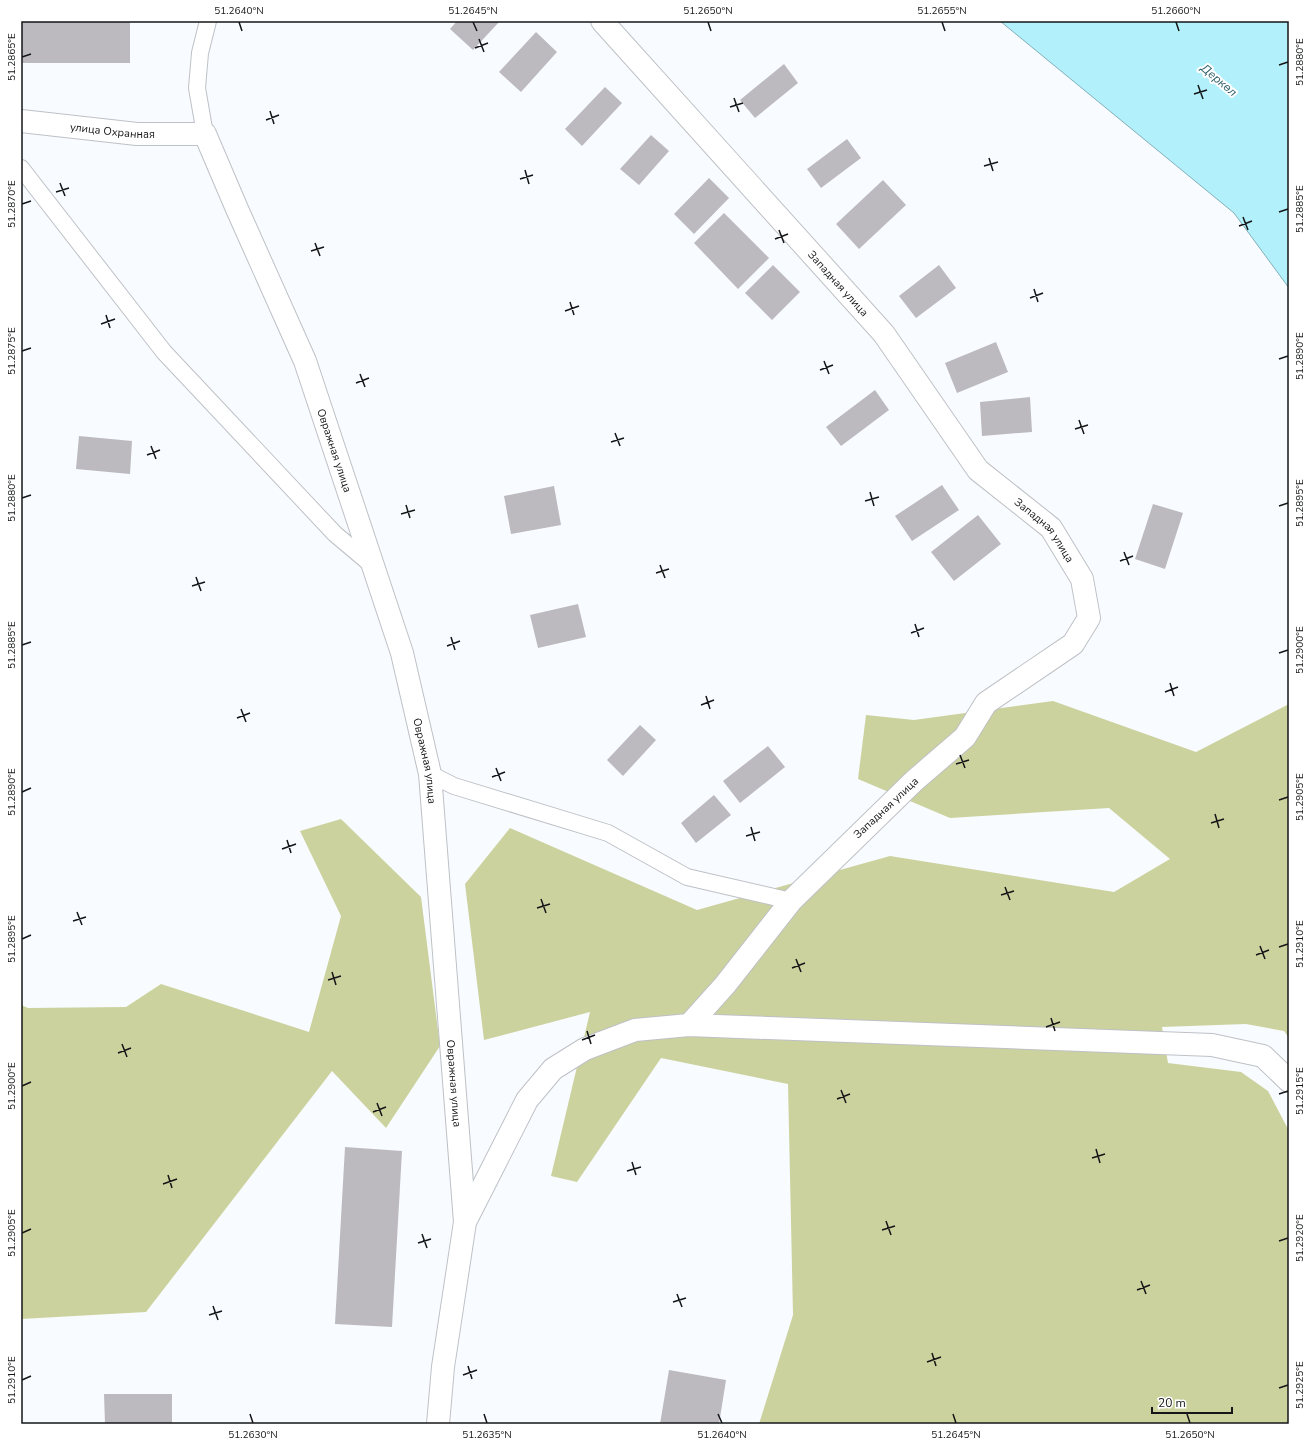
<svg xmlns="http://www.w3.org/2000/svg" width="1310" height="1445" font-family="'Nunito Sans',sans-serif">
  <rect width="100%" height="100%" fill="#f8fbff"/>
  <!-- green -->
  <path fill="#ccd29e" d="M 1053,701 L 1196,752 L 1289,704 L 1289,1038 L 1284,1031 L 1246,1024 L 1162,1027 L 1168,1063 L 1241,1072 L 1268,1091 L 1288,1129 L 1289,1424 L 759,1424 L 793,1315 L 788,1084 L 661,1058 L 577,1182 L 551,1176 L 590,1012 L 484,1040 L 465,884 L 510,828 L 697,910 L 890,856 L 1114,892 L 1170,859 L 1109,808 L 950,818 L 858,779 L 866,715 L 914,720 Z
    M 341,819 L 421,897 L 440,1046 L 386,1128 L 332,1071 L 146,1312 L 21,1319 L 21,1005 L 28,1008 L 126,1007 L 161,984 L 309,1032 L 341,916 L 300,831 Z"/>
  <!-- water -->
  <path fill="#b2f0fb" stroke="#83afb7" d="M 1000,21 L 1289,21 L 1289,288 L 1234,213 Z"/>
  <!-- building -->
  <path fill="#bcbabe" d="M 21,21 L 130,21 L 130,63 L 21,63 Z
    M 457,21 L 500,21 L 473,50 L 450,29 Z
    M 536,32 L 557,52 L 521,92 L 499,72 Z
    M 784,64 L 798,83 L 755,118 L 740,100 Z
    M 605,87 L 622,103 L 582,146 L 565,129 Z
    M 651,135 L 669,151 L 639,185 L 620,169 Z
    M 847,139 L 861,158 L 821,188 L 807,169 Z
    M 709,178 L 729,198 L 694,234 L 674,214 Z
    M 883,180 L 906,205 L 859,249 L 836,224 Z
    M 724,213 L 769,258 L 738,289 L 694,243 Z
    M 773,265 L 800,292 L 772,320 L 745,293 Z
    M 939,265 L 956,288 L 916,318 L 899,296 Z
    M 996,342 L 1008,372 L 957,393 L 945,363 Z
    M 875,390 L 889,410 L 841,446 L 826,427 Z
    M 1030,397 L 1032,432 L 982,436 L 980,402 Z
    M 79,436 L 132,441 L 130,474 L 76,469 Z
    M 942,485 L 959,510 L 912,541 L 895,516 Z
    M 554,486 L 561,525 L 511,534 L 504,496 Z
    M 1153,504 L 1183,513 L 1165,569 L 1135,559 Z
    M 978,515 L 1001,544 L 954,581 L 931,552 Z
    M 578,604 L 586,637 L 538,648 L 530,615 Z
    M 640,725 L 656,740 L 623,776 L 607,760 Z
    M 768,746 L 785,767 L 740,803 L 723,781 Z
    M 714,795 L 731,815 L 696,843 L 681,823 Z
    M 345,1147 L 402,1151 L 392,1327 L 335,1324 Z
    M 669,1370 L 726,1380 L 719,1424 L 660,1424 Z
    M 104,1394 L 172,1394 L 172,1424 L 105,1424 Z"/>
  <g fill="none" stroke-linecap="round" stroke-linejoin="round">
    <defs>
      <path id="lane" d="M 205,134 L 197,88 L 200,53 L 208,21
        M 21,168 L 164,352 L 335,534 L 373,566
        M 430,774 L 454,786 L 608,833 L 687,877 L 791,901"/>
      <g id="street">
        <path id="s1" d="M 602,21 L 884,334 L 978,470 L 1051,528 L 1082,579 L 1089,618 L 1073,644 L 986,703 L 965,737 L 914,781 L 791,901 L 725,985 L 689,1025"/>
        <path id="s2" d="M 21,121 L 137,134 L 205,134 L 237,209 L 305,361 L 402,653 L 430,774 L 465,1222 L 443,1367 L 438,1424"/>
        <path d="M 465,1222 L 527,1100 L 553,1069 L 585,1049 L 635,1030 L 689,1025 L 1212,1045 L 1263,1056 L 1289,1081"/>
      </g>
    </defs>
    <!-- lane casing -->
    <use href="#lane" stroke="#bec1c5" stroke-width="18"/>
    <!-- street casing -->
    <use href="#street" stroke="#bec1c5" stroke-width="24"/>
    <!-- lane -->
    <use href="#lane" stroke="#fff" stroke-width="16"/>
    <!-- street -->
    <use href="#street" stroke="#fff" stroke-width="22"/>
  </g>
  <!-- ticks -->
  <path fill="none" stroke="#151617" stroke-width="1.5" d="M 239,22 L 242,31M 473,22 L 477,31M 708,22 L 711,31M 942,22 L 945,31M 1176,22 L 1179,31M 479,39 L 484,52M 475,48 L 488,43M 22,57 L 31,54M 1279,65 L 1288,62M 1198,85 L 1203,99M 1194,94 L 1207,90M 734,98 L 739,112M 730,107 L 743,103M 270,111 L 274,124M 266,120 L 279,115M 989,158 L 993,171M 984,166 L 998,162M 525,170 L 529,184M 520,179 L 533,175M 60,183 L 65,196M 56,192 L 69,188M 22,204 L 31,201M 1279,212 L 1288,209M 1243,217 L 1248,230M 1239,226 L 1252,221M 779,230 L 784,243M 775,239 L 788,234M 315,243 L 320,256M 311,251 L 324,247M 1034,289 L 1038,302M 1030,298 L 1043,293M 570,302 L 574,315M 565,311 L 579,306M 106,315 L 110,328M 101,324 L 115,319M 22,351 L 31,348M 1279,359 L 1288,356M 824,361 L 829,374M 820,370 L 833,365M 360,374 L 365,387M 356,383 L 369,378M 1079,420 L 1084,434M 1075,429 L 1088,425M 615,433 L 620,446M 611,442 L 624,438M 151,446 L 156,459M 147,455 L 160,450M 870,492 L 874,506M 22,498 L 31,495M 865,501 L 879,497M 406,505 L 410,518M 1279,506 L 1288,503M 401,514 L 415,510M 1124,552 L 1129,565M 1120,561 L 1133,556M 660,565 L 665,578M 656,573 L 669,569M 196,577 L 201,591M 192,586 L 205,582M 915,624 L 919,637M 911,633 L 924,628M 451,637 L 455,650M 22,645 L 31,642M 447,646 L 460,641M 1279,653 L 1288,650M 1170,683 L 1174,696M 1165,692 L 1178,687M 706,696 L 710,709M 701,705 L 714,700M 241,709 L 246,722M 237,718 L 250,713M 960,755 L 965,768M 956,764 L 969,760M 496,768 L 501,781M 492,777 L 505,772M 22,792 L 31,788M 1279,800 L 1288,797M 1215,814 L 1219,828M 1211,823 L 1224,819M 751,827 L 755,841M 746,836 L 760,832M 287,840 L 291,853M 282,849 L 296,844M 1005,887 L 1010,900M 1001,895 L 1014,891M 541,899 L 546,913M 537,908 L 550,904M 77,912 L 82,925M 73,921 L 86,917M 22,939 L 31,935M 1260,946 L 1265,959M 1279,947 L 1288,944M 1256,955 L 1269,950M 796,959 L 801,972M 792,968 L 805,963M 332,972 L 336,985M 328,980 L 341,976M 1051,1018 L 1055,1031M 1046,1027 L 1060,1022M 587,1031 L 591,1044M 582,1040 L 595,1035M 122,1044 L 127,1057M 118,1053 L 131,1048M 22,1086 L 31,1082M 841,1090 L 846,1103M 1279,1094 L 1288,1091M 837,1099 L 850,1094M 377,1103 L 382,1116M 373,1112 L 386,1107M 1096,1149 L 1100,1163M 1092,1158 L 1105,1154M 632,1162 L 636,1175M 627,1171 L 641,1167M 168,1175 L 172,1188M 163,1184 L 177,1179M 886,1221 L 891,1235M 882,1230 L 895,1226M 22,1233 L 31,1229M 422,1234 L 427,1248M 1279,1241 L 1288,1238M 418,1243 L 431,1239M 1141,1281 L 1146,1294M 1137,1290 L 1150,1285M 677,1294 L 682,1307M 673,1302 L 686,1298M 213,1306 L 218,1320M 209,1315 L 222,1311M 932,1353 L 936,1366M 927,1362 L 941,1357M 468,1366 L 472,1379M 463,1375 L 477,1370M 22,1380 L 31,1376M 1279,1388 L 1288,1385M 250,1414 L 253,1423M 484,1414 L 487,1423M 718,1414 L 722,1423M 953,1414 L 956,1423M 1187,1414 L 1190,1423"/>
  <g text-anchor="middle" dominant-baseline="central" stroke-width="4" stroke-linejoin="round" paint-order="stroke">
    <!-- street labels -->
    <g font-size="11" fill="#151617" stroke="#fff">
      <text stroke="none"><textPath href="#s2" startOffset="92">улица Охранная</textPath></text>
      <text stroke="none"><textPath href="#s1" startOffset="353">Западная улица</textPath></text>
      <text stroke="none"><textPath href="#s2" startOffset="527">Овражная улица</textPath></text>
      <text stroke="none"><textPath href="#s1" startOffset="677">Западная улица</textPath></text>
      <text stroke="none"><textPath href="#s2" startOffset="851">Овражная улица</textPath></text>
      <text transform="translate(886 808) rotate(-43)">Западная улица</text>
      <text stroke="none"><textPath href="#s2" startOffset="1175">Овражная улица</textPath></text>
    </g>
    <!-- water labels -->
    <g font-size="12" font-style="italic" fill="#2e5f68" stroke="#fff">
      <text transform="translate(1219 80) rotate(40)">Деркөл</text>
    </g>
  </g>
  <!-- border -->
  <rect width="1310" height="1445" fill="none" stroke="#ffffff" stroke-width="44"/>
  <!-- scale -->
  <path d="M1152 1407v6h80v-6" fill="none" stroke="#151617" stroke-width="2"/>
  <text x="1158" y="1407" font-size="12" fill="#151617" stroke="#ffffff" stroke-width="3" paint-order="stroke">20 m</text>
  <rect x="22" y="22" width="1266" height="1401" fill="none" stroke="#151617" stroke-width="1.5"/>
  <g font-size="10" text-anchor="middle" fill="#151617">
    <text x="239" y="14">51.2640°N</text>
    <text x="473" y="14">51.2645°N</text>
    <text x="708" y="14">51.2650°N</text>
    <text x="942" y="14">51.2655°N</text>
    <text x="1176" y="14">51.2660°N</text>
    <text transform="translate(11 57) rotate(-90)" y="4">51.2865°E</text>
    <text transform="translate(1299 62) rotate(-90)" y="4">51.2880°E</text>
    <text transform="translate(11 204) rotate(-90)" y="4">51.2870°E</text>
    <text transform="translate(1299 209) rotate(-90)" y="4">51.2885°E</text>
    <text transform="translate(11 351) rotate(-90)" y="4">51.2875°E</text>
    <text transform="translate(1299 356) rotate(-90)" y="4">51.2890°E</text>
    <text transform="translate(11 498) rotate(-90)" y="4">51.2880°E</text>
    <text transform="translate(1299 503) rotate(-90)" y="4">51.2895°E</text>
    <text transform="translate(11 645) rotate(-90)" y="4">51.2885°E</text>
    <text transform="translate(1299 650) rotate(-90)" y="4">51.2900°E</text>
    <text transform="translate(11 792) rotate(-90)" y="4">51.2890°E</text>
    <text transform="translate(1299 797) rotate(-90)" y="4">51.2905°E</text>
    <text transform="translate(11 939) rotate(-90)" y="4">51.2895°E</text>
    <text transform="translate(1299 944) rotate(-90)" y="4">51.2910°E</text>
    <text transform="translate(11 1086) rotate(-90)" y="4">51.2900°E</text>
    <text transform="translate(1299 1091) rotate(-90)" y="4">51.2915°E</text>
    <text transform="translate(11 1233) rotate(-90)" y="4">51.2905°E</text>
    <text transform="translate(1299 1238) rotate(-90)" y="4">51.2920°E</text>
    <text transform="translate(11 1380) rotate(-90)" y="4">51.2910°E</text>
    <text transform="translate(1299 1385) rotate(-90)" y="4">51.2925°E</text>
    <text x="253" y="1438">51.2630°N</text>
    <text x="487" y="1438">51.2635°N</text>
    <text x="722" y="1438">51.2640°N</text>
    <text x="956" y="1438">51.2645°N</text>
    <text x="1190" y="1438">51.2650°N</text>
  </g>
</svg>
